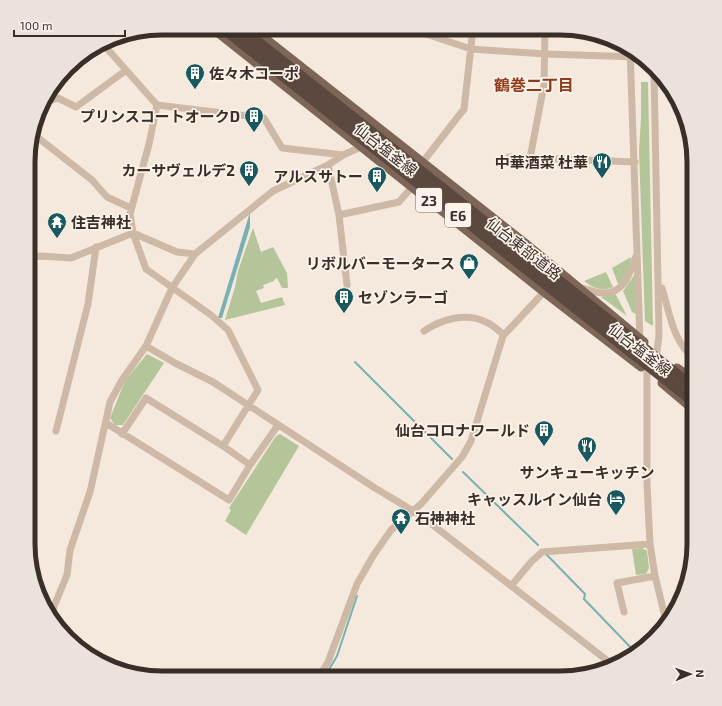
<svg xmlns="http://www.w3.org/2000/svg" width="722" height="706" font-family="'Exo 2','Noto Sans JP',sans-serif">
  <rect width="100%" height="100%" fill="#f4e9dc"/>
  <!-- green -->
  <path fill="#b5c59a" d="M 641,82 L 648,82 L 653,326 L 645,321 L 639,151 L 641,118 Z
    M 253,228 L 261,252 L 273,247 L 287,273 L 288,288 L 282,288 L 277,278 L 274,280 L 274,281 L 263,285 L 264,288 L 256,291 L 261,303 L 282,297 L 285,305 L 225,320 L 235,287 L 238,271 Z
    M 631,257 C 631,265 625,280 618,284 L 612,268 Z
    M 606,272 L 613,287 C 602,292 593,288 584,281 Z
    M 635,274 L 636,314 L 632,312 L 623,291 Z
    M 615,293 L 627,316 L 601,297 Z
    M 147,354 L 164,363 L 123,425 L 115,425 L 110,418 L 125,381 Z
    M 280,434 L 299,446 L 246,535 L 225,521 L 231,510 L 229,508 L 276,436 Z
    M 642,548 L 647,551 L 649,568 L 646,574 L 636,575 L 632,549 Z"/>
  <!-- water -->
  <path fill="#78b0b4" d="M 250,212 L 250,227 L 222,318 L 218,318 Z"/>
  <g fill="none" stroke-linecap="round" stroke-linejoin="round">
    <!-- stream -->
    <path stroke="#78b0b4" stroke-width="2" d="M 355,362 L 452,459
      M 463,472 L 538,545
      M 547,555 L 585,594 L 584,599 L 636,653
      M 324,678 L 337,656 L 357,596"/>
    <!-- minor -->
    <path stroke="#ceb9a6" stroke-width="7" d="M 411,29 L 471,49 L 545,54 L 639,57
      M 103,44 L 157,105 L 264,118 L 282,148 L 343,155
      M 630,48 L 640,341
      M 157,105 L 149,144 L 130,214 L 133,233 L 146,269 L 211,315 L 228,330 L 258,390 L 223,446 L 250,465
      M 39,114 L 46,102 L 58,98 L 76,107 L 125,71
      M 32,133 L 92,180 L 107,197 L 131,208
      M 509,157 L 635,162
      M 530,158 L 544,85 L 545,29
      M 422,163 L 464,109 L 473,29
      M 328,165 L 339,215 L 347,285
      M 339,215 L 399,202 L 412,187
      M 30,257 L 41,256 L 71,258 L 133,233 L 177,252 L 195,254
      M 579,287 C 586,289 596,293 603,293 C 625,294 630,272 636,256
      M 662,288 C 669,310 673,343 694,358
      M 424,331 C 442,319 466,312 486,322 C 493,325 499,331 504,335
      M 146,346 L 175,363 L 213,382 L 375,488 L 420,515 L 613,665
      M 653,359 L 657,352 L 659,335 L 654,70
      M 645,363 L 647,371 L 647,484 L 650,544 L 655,576 L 666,621
      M 106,423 L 229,500 L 250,465 L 278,425
      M 56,431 L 88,304 L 96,247
      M 122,434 L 146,398 L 223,446
      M 511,586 L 531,562 L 542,552 L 650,544
      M 624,612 L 617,583 L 655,576
      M 50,616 L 67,575 L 70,550 L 90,492 L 110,402 L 122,380 L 146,346 L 172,288 L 195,254 L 273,191 L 328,165 L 343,155 L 361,147
      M 318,678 L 328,662 L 357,584 L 373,556 L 391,530 L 421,504 L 462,457 L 471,441 L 503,336 L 544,292"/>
    <!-- major -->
    <path stroke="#7d6557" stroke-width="9" d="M 212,28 L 544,292 L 641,367
      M 252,28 L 525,243 L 644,342
      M 677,368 L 694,380
      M 662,383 L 694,410"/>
    <!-- highway -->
    <path stroke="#5b483e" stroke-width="11" d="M 223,28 L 694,402
      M 240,28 L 694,388"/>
  </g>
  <!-- icons -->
  <defs>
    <symbol id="building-pin" viewBox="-11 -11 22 30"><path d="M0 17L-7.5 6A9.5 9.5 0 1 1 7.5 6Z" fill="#19585f" stroke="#fbf3e9"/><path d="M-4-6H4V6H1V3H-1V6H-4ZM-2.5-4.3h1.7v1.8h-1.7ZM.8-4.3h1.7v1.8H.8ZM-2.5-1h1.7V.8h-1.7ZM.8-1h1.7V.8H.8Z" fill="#fff"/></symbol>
    <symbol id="restaurant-pin" viewBox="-11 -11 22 30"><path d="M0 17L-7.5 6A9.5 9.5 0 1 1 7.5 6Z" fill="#19585f" stroke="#fbf3e9"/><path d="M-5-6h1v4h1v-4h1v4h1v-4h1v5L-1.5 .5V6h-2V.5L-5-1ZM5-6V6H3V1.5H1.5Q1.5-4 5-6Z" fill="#fff"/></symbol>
    <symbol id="temple-pin" viewBox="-11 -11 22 30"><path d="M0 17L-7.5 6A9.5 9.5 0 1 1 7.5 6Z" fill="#19585f" stroke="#fbf3e9"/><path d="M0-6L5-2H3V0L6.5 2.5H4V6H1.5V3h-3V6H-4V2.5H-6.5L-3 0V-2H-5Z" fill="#fff"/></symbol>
    <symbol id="shop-pin" viewBox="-11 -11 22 30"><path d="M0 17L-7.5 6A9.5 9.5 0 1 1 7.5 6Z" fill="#19585f" stroke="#fbf3e9"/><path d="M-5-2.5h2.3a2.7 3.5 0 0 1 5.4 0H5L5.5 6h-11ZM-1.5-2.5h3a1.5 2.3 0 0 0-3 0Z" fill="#fff"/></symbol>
    <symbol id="hotel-pin" viewBox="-11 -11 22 30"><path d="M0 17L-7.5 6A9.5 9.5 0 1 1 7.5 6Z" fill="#19585f" stroke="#fbf3e9"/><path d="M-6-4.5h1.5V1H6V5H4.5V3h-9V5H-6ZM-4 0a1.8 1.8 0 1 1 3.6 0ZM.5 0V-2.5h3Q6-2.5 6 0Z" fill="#fff"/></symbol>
  </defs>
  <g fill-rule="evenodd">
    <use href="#building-pin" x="184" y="62" width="22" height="30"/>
    <use href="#building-pin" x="243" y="105" width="22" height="30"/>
    <use href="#restaurant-pin" x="591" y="151" width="22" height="30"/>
    <use href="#building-pin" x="238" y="159" width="22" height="30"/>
    <use href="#building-pin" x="366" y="165" width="22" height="30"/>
    <use href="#temple-pin" x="46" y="211" width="22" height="30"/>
    <use href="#shop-pin" x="458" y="252" width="22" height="30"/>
    <use href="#building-pin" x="333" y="286" width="22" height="30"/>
    <use href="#building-pin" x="533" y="419" width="22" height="30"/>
    <use href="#restaurant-pin" x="576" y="435" width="22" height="30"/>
    <use href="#hotel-pin" x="605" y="488" width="22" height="30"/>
    <use href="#temple-pin" x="390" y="507" width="22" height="30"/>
  </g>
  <g text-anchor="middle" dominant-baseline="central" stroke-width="3.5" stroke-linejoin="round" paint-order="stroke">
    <!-- shield labels -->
    <g fill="#fbf3e9" stroke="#736962" stroke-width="1">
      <rect x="416" y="188" width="26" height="24" rx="3"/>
      <rect x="445" y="203" width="26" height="24" rx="3"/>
    </g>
    <g font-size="14" font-weight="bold" fill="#392e28">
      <text x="429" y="200">23</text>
      <text x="458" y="215">E6</text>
    </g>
    <!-- poi labels -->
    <g font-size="15" font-weight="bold" fill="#392e28" stroke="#fbf3e9" text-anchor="end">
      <text x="209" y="73" text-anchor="start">佐々木コーポ</text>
      <text x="240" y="116">プリンスコートオークD</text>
      <text x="588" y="162">中華酒菜 杜華</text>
      <text x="235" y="170">カーサヴェルデ2</text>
      <text x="363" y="176">アルスサトー</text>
      <text x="71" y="222" text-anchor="start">住吉神社</text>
      <text x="455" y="263">リボルバーモータース</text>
      <text x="358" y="297" text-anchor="start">セゾンラーゴ</text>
      <text x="530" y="430">仙台コロナワールド</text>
      <text x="587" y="472" text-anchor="middle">サンキューキッチン</text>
      <text x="602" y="499">キャッスルイン仙台</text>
      <text x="415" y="518" text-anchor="start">石神神社</text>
    </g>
    <!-- street labels -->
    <g font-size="15" fill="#392e28" stroke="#fbf3e9">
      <text transform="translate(386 149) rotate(38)">仙台塩釜線</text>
      <text transform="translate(524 248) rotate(38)">仙台東部道路</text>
      <text transform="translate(640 349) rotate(38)">仙台塩釜線</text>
    </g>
    <!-- neighbourhood labels -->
    <g font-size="16" font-weight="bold" fill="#903919" stroke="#fbf3e9">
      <text x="534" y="84">鶴巻二丁目</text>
    </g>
  </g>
  <!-- crop -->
  <path d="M0 0H722V706H0ZM162 35H560A127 127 0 0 1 687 162V544A127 127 0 0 1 560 671H162A127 127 0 0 1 35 544V162A127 127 0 0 1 162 35Z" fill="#ebe3da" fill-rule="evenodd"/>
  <path fill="none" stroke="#392e28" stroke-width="5" d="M162 35H560A127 127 0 0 1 687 162V544A127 127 0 0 1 560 671H162A127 127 0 0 1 35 544V162A127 127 0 0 1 162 35Z"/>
  <!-- north arrow -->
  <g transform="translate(690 674) rotate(88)" stroke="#fbf3e9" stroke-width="3" paint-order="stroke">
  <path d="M0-3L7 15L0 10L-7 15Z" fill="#392e28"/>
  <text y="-6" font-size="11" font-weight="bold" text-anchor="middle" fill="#392e28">N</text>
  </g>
  <!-- scale -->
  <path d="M14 30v6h111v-6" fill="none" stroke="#392e28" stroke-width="2"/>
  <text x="20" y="30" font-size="12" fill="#392e28" stroke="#fbf3e9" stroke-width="3" paint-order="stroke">100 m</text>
</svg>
